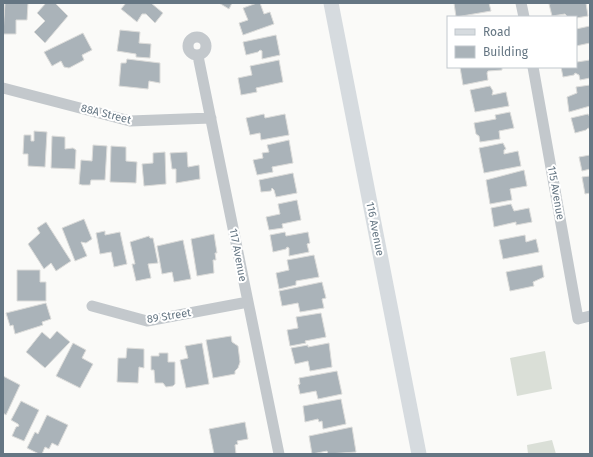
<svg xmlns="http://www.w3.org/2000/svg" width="593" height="457" font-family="'Fira Sans',sans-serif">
  <rect width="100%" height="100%" fill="#fafaf8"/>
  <!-- green -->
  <path fill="#dadfd7" d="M 545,351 L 552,389 L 517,396 L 510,358 Z
    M 552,440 L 556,454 L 528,454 L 527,445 Z"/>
  <!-- building -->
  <path fill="#aab3b9" stroke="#dcdcda" d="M 5,3 L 28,3 L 27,20 L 16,20 L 16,34 L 3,34 Z
    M 46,3 L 55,3 L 68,16 L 45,43 L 34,32 L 45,21 L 37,13 Z
    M 126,3 L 151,3 L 163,13 L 155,23 L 146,14 L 142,14 L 137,22 L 121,9 Z
    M 219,3 L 232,3 L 229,9 Z
    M 257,3 L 260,3 L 264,14 L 270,12 L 274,24 L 243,35 L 239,23 L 248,20 L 243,8 Z
    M 454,3 L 489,3 L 491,11 L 456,17 Z
    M 554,3 L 586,3 L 588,16 L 576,18 L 568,17 L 565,14 L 552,16 L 549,4 Z
    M 590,26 L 590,43 L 576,46 L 576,29 Z
    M 120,30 L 140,32 L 139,43 L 151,44 L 150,58 L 136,57 L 136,54 L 117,51 Z
    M 83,33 L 92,50 L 82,55 L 84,60 L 69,68 L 64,67 L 61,61 L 52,66 L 44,52 Z
    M 276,35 L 280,55 L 262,59 L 262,51 L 260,50 L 258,52 L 246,55 L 243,42 Z
    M 127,59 L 160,63 L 160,83 L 149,81 L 148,89 L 119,86 L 121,63 L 126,63 Z
    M 279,60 L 283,82 L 256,88 L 257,92 L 241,95 L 238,78 L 252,75 L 250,66 Z
    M 576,60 L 577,62 L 590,60 L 590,78 L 580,80 L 579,75 L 575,73 L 574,75 L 563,77 L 561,67 L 576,67 Z
    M 460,67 L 502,67 L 502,70 L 488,71 L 487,73 L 488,80 L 463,85 Z
    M 590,85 L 590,106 L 569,112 L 567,97 L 577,93 L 576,87 Z
    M 490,86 L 493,91 L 492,95 L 506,92 L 509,106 L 475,112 L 470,90 Z
    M 510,112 L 514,128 L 499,131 L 500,139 L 480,142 L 479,136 L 476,134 L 474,123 L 496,119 L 495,115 Z
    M 264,114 L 265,118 L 285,114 L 289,135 L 261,140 L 260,133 L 250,135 L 246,118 Z
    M 588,114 L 590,117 L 590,129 L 588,128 L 586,130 L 575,133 L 571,118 Z
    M 34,131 L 47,132 L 45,167 L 28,166 L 28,154 L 23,154 L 24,135 L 31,135 L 31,141 L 34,141 Z
    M 52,136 L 65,137 L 65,149 L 73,148 L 76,150 L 75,169 L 51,168 Z
    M 289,140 L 293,163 L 272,167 L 273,172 L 257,175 L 253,160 L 263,158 L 262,153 L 269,152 L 267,145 Z
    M 503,143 L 506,149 L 504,150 L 504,154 L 518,151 L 521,166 L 484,173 L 479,148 Z
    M 93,145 L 107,146 L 105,180 L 91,180 L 90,185 L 82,185 L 79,184 L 81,160 L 92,161 Z
    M 111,146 L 126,147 L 126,161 L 137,162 L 136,183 L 110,182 Z
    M 165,152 L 166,184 L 144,186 L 142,164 L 153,163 L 153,153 Z
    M 187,152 L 188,167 L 199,165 L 200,179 L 176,183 L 176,169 L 172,169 L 170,153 Z
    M 590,155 L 590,169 L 582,171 L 579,157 Z
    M 524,170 L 527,186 L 510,189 L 512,200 L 490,204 L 486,180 Z
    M 293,173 L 297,193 L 276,197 L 274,190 L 272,188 L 271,191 L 261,192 L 259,180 Z
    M 590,176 L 590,193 L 585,194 L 582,177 Z
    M 297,200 L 301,220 L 282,224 L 283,228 L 269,230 L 266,217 L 280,214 L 278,204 Z
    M 511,204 L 514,211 L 529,208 L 532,222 L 516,225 L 516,222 L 494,227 L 491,208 Z
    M 84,219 L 92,239 L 86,243 L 81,242 L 87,256 L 75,261 L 62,228 Z
    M 46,222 L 71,261 L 56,271 L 51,263 L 44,269 L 28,244 L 40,233 L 37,228 Z
    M 105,231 L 105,235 L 120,232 L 127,264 L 114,267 L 111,252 L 100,254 L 96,233 Z
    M 285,232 L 286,236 L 308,232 L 310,243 L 307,244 L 309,252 L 289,256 L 289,248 L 287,247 L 286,249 L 273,252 L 270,235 Z
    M 214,234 L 217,253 L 215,253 L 216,260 L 213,260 L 214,273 L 197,276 L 191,239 Z
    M 525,235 L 526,242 L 536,239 L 539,252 L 503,259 L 499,240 Z
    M 149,236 L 150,238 L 153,238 L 158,263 L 148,264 L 151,278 L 136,281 L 132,264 L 135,264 L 130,242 Z
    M 183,240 L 191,279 L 174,282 L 172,272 L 162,274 L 157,246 Z
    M 314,255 L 319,277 L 296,281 L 296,285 L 279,289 L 276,273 L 289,270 L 287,260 Z
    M 542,265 L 544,277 L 533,282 L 534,286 L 510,291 L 506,272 Z
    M 17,270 L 40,270 L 40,282 L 46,282 L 46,301 L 17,301 Z
    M 322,282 L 326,298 L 322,299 L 324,308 L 300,312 L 298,303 L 282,306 L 279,291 Z
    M 46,303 L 51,319 L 42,322 L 43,325 L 15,334 L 13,325 L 10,326 L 6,313 Z
    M 321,313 L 326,337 L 305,341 L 306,343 L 290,346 L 287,330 L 298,328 L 296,317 Z
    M 57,331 L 70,342 L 45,368 L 26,352 L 42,332 L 50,339 Z
    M 231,336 L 232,342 L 238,346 L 240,362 L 238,368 L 235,371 L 235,374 L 213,378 L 206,340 Z
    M 73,343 L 86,350 L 82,358 L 93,364 L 80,388 L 56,376 Z
    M 202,343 L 209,384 L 186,388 L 180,360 L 188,358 L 185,346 Z
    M 329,343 L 332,367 L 310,371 L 308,361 L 295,364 L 291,348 L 308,345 L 308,347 Z
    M 127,348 L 144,349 L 144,368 L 139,367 L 138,383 L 117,382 L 118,358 L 126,358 Z
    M 159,353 L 168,353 L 168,362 L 175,362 L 175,384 L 173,386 L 166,387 L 163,383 L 155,383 L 154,370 L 151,370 L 151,356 L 159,356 Z
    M 337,371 L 342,394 L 318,399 L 316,391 L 300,394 L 298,385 L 300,384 L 299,378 Z
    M 3,376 L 20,385 L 6,415 L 3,413 Z
    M 341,399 L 346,424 L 323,429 L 322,421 L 319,422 L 318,419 L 305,422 L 303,406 Z
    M 21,401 L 39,410 L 24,441 L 12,436 L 16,427 L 19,426 L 18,424 L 11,420 Z
    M 47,415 L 68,425 L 58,446 L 52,443 L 49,449 L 45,447 L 42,454 L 39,454 L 27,448 L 35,432 L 38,434 Z
    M 245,422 L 248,439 L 237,441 L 238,444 L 235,445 L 236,454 L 214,454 L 209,429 Z
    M 352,427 L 356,452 L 328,454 L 327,451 L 312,454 L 309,436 Z"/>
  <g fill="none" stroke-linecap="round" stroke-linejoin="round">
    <!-- minor -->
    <path stroke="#c3c8cc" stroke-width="11" d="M 521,3 L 524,17
      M188 46a9 9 0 1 1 18 0a9 9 0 1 1-18 0Z
      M 198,56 L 279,454
      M 533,67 L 578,319 L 590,316
      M 3,88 L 130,121 L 211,118
      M 92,306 L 147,321 L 248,302"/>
    <!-- secondary -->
    <path stroke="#d6dbdf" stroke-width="15" d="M 331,3 L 419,454"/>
  </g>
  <g text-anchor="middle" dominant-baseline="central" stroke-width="4" stroke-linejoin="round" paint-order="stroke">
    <!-- street labels -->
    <g font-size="11" fill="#657683" stroke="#fff">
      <text transform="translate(106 114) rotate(14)">88A Street</text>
      <text transform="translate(556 193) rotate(80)">115 Avenue</text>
      <text transform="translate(375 229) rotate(79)">116 Avenue</text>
      <text transform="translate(238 255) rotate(79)">117 Avenue</text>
      <text transform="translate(169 316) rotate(-9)">89 Street</text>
    </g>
  </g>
  <!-- border -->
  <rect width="593" height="457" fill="none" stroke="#657683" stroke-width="8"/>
  <!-- legend -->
  <rect x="447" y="16" width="130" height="52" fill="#ffffff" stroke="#c1c8cd"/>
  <rect x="455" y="29" width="20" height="6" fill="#d6dbdf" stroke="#c1c8cd"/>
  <text x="483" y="36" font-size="12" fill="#657683">Road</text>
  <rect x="455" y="46" width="20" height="12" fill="#aab3b9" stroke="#c1c8cd"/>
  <text x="483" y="56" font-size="12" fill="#657683">Building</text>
</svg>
